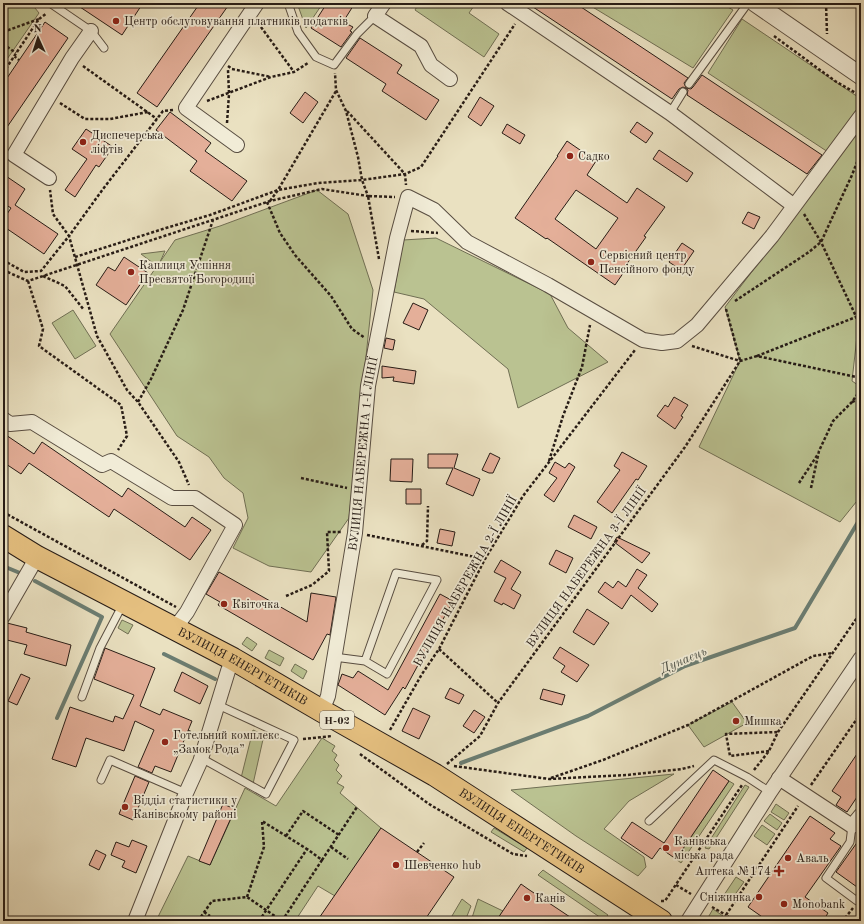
<svg xmlns="http://www.w3.org/2000/svg" width="864" height="924" font-family="'Old Standard TT',serif">
<style>
.green{fill:#bac291;stroke:#706f54}
.lines{fill:none;stroke-linecap:round;stroke-linejoin:round}
.stream{stroke:#6b7d72;stroke-width:4}
.building{fill:#e4af99;stroke:#271c16;fill-rule:evenodd}
.service-casing{stroke:#584d41;stroke-width:9}
.minor-casing{stroke:#584d41;stroke-width:16}
.tertiary-casing{stroke:#584d41;stroke-width:19}
.primary-casing{stroke:#271c16;stroke-width:24}
.path{stroke:#271c16;stroke-width:2.5;stroke-dasharray:3 2;stroke-linecap:butt}
.service{stroke:#f1ecd7;stroke-width:7}
.minor{stroke:#f1ecd7;stroke-width:14}
.tertiary{stroke:#f1ecd7;stroke-width:17}
.primary{stroke:#e5c080;stroke-width:22}
.poi-dot{fill:#8f2418;stroke:#f1ecd7;stroke-width:1.5}
.labels{text-anchor:middle;stroke-width:3.5;stroke-linejoin:round;paint-order:stroke}
.shield{fill:#f1ecd7;stroke:#645a50;stroke-width:1}
.shield-label{font-size:11px;font-weight:bold;fill:#271c16}
.poi-label{font-size:12px;fill:#271c16;stroke:#f1ecd7;text-anchor:start}
.street-label{font-size:12px;fill:#271c16;stroke:#f1ecd7}
.water-label{font-size:13px;font-style:italic;fill:#494d44;stroke:#f1ecd7}
</style>
<rect width="100%" height="100%" fill="#eae1c1"/>
<filter id="stains"><feTurbulence type="fractalNoise" baseFrequency=".005" numOctaves="4"/><feColorMatrix values="0 0 0 0 .2 0 0 0 0 .09 0 0 0 0 .02 0 0 0 .5 -.17"/></filter>
<radialGradient id="worn" r=".72"><stop offset=".6" stop-color="#630" stop-opacity="0"/><stop offset="1" stop-color="#630" stop-opacity=".3"/></radialGradient>
<path class="green" d="M3 3H31L39 13 3 65Z
M297 3H323L306 28Z
M419 3H476L469 13 499 34 484 57 415 10Z
M586 3H721L733 10 693 68Z
M742 19 861 99V106L828 152 708 73Z
M861 128V195L858 202 861 218V309H860L852 381 861 387V496L840 522 699 447 740 361 725 307Z
M317 190 348 214 373 290 349 518 311 572 269 566 233 548 248 518 243 493 224 478 209 457 177 436 110 334 157 266 141 254 165 251 160 262 175 240 220 226Z
M436 238 550 294 568 328 608 362 518 408 508 369 424 299 394 292 403 240Z
M73 310 96 346 75 359 52 323Z
M122 620 133 625 128 634 118 628Z
M247 637 257 644 252 651 242 644Z
M269 650 284 658 280 666 265 658Z
M295 664 307 671 303 679 291 671Z
M732 702 747 723 704 747 688 725Z
M253 730 264 735 253 784 241 778Z
M322 738 335 746 332 751 337 755 334 760 339 765 336 770 342 776 337 783 344 787 340 793 381 828 335 896 318 886 295 921H156L188 856 210 865 245 788 276 806Z
M674 774 629 801 604 829 644 857 646 867 638 876 576 836 511 790Z
M729 781 734 784 681 863 676 859Z
M745 785 749 787 709 849 705 848Z
M776 804 789 813 784 820 771 812Z
M770 814 782 823 777 830 764 821Z
M762 825 775 834 767 845 754 836Z
M494 828 527 848 524 852 491 832Z
M543 870 608 915 604 920 538 875Z
M736 877 744 882 731 900 724 895Z
M462 899 471 906 465 921H449Z
M478 899 503 911 496 921H471Z
M713 909 723 916 724 921H706Z"/>
<g class="lines">
<path class="stream" d="M3 566 20 573
M35 581 102 617 57 718
M164 654 215 679
M461 763 588 716 685 666 795 628 861 517"/>
</g>
<path class="building" d="M74 3H143L122 35Z
M200 3H230L157 107 137 93Z
M327 3H355L343 22 353 27 350 31 352 32 341 47 311 28Z
M527 3H575L688 78 684 83 686 88 691 89 693 87 702 75 822 155 807 174 687 95 688 90 685 88 683 87 679 89 672 99Z
M45 22 68 38 3 133V84Z
M360 38 402 65 397 73 439 100 426 120 382 91 386 84 346 58Z
M305 92 318 102 303 123 290 113Z
M480 97 494 106 481 126 468 117Z
M170 112 211 143 205 151 247 181 232 201 190 171 197 161 156 130Z
M637 122 653 133 646 143 630 132Z
M507 124 525 135 520 144 502 133Z
M86 129 113 147 99 167 96 165 75 197 65 190 87 159 72 149Z
M567 141 596 161 587 175 627 203 637 188 665 207 644 236 646 237 624 268 626 269 615 285 547 238 546 239 515 218 558 156H557ZM576 190 618 218 596 249 555 219Z
M659 150 693 173 687 182 653 159Z
M3 174 25 189 15 205 58 234 44 254 3 226V220L11 208 3 203Z
M748 212 760 217 754 229 742 223Z
M682 243 694 251 681 270 669 262Z
M124 257 148 273 126 305 96 285 108 267 115 271Z
M413 303 428 310 419 330 403 323Z
M386 338 395 340 393 350 384 348Z
M382 366 416 371 414 384 393 381 394 377 382 378Z
M674 397 688 405 681 416 683 417 675 429 657 416 665 405 668 407Z
M3 433 34 454 42 442 122 497 128 488 185 527 192 517 211 530 190 560 114 509 109 517 29 463 21 474 3 462Z
M622 452 647 466 638 480 636 479 612 513 597 502 620 470 614 466Z
M490 453 500 458 493 473H489L482 470Z
M428 454H458L454 468 480 479 473 496 446 484 453 468H428Z
M391 459H413L412 482 390 481Z
M555 462 565 468 569 463 575 467 554 502 544 495 557 478 549 473Z
M406 489H421V504H406Z
M574 515 597 527 591 539 568 527Z
M440 529 455 532 452 546 437 543Z
M617 537 650 553 642 563 614 542Z
M556 550 573 558 566 573 549 564Z
M501 560 521 572 511 589 521 595 514 609 503 603 502 605 494 601 506 578 494 572Z
M637 569 647 575 638 588 658 604 652 612 631 595 622 609 598 592 605 582 613 588 618 581 626 587Z
M219 572 307 622 311 593 336 597 330 635 327 634 313 660 218 605 220 602 206 594Z
M440 594 453 601 405 689 403 687 385 715 338 685 342 674 353 678 358 671 388 690Z
M587 609 609 623 594 645 573 632Z
M7 623 27 628 26 632 71 645 66 666 24 654 27 645 3 639V624Z
M560 647 589 665 577 682 561 672 565 666 553 658Z
M105 648 155 668 140 706 160 715 163 709 192 721 171 772 155 766 152 773 138 767 154 730 135 721 124 751 86 738 76 767 52 759 70 707 113 722 115 716 123 719 134 695 94 679Z
M182 672 208 686 200 704 174 691Z
M21 674 30 678 17 705 8 701Z
M450 688 464 695 459 704 445 698Z
M543 689 565 695 562 705 540 699Z
M413 708 430 716 419 739 402 731Z
M474 710 485 717 474 733 463 726Z
M861 748V791L847 812 836 805 841 797 832 791Z
M713 770 729 781 676 859 660 848 652 859 621 838 632 822 664 843Z
M135 776 149 782 133 820 119 814Z
M223 804 235 809 210 865 199 861Z
M810 816 835 833 830 839 841 846 805 897 828 913 823 921H768L748 907Z
M381 828 454 877 424 921H317Z
M861 837V881L857 887 836 872Z
M132 840 147 846 136 873 122 867 125 861 111 855 116 842 129 847Z
M96 850 106 855 99 870 89 865Z
M521 884 528 889 576 921H496Z"/>
<g class="lines">
<defs>
<path id="service" d="M50 3 91 31 104 48
M288 3 298 32 316 57 334 65 357 34 375 16
M689 84 748 3
M670 113 683 92
M334 657 365 661 396 573 437 580 387 674 365 661
M82 697 100 648 123 604
M201 758 266 794 294 740 218 705
M101 780 110 760 186 793
M649 821 714 760 747 777 770 792
M852 826 850 842 826 878 857 901 861 895"/>
<g id="minor">
<path d="M384 3 375 16 421 46 431 65 450 79"/>
<path d="M507 3 670 113 793 205"/>
<path d="M237 145 186 108 257 3"/>
<path d="M49 178 14 155 72 58 91 31"/>
<path d="M3 419 10 424 32 422 102 465 111 461 172 498H195L235 525 187 612 175 628"/>
<path d="M3 616 37 557"/>
<path id="s1" d="M322 711 328 696 355 533 368 386 397 238 408 197 434 210 467 242 548 285 643 340 662 343 677 341 697 325 772 236 861 116"/>
<path d="M779 778 852 826 861 815"/>
<path d="M135 921 186 793 200 762 228 671 233 659"/>
<path d="M688 921 770 792 861 658"/>
</g>
<path id="tertiary" d="M755 3 861 76"/>
<g id="primary">
<path id="s2" d="M3 536 37 557 233 659 322 711 435 775 661 921"/>
</g>
</defs>
<use href="#service" class="service-casing"/>
<use href="#minor" class="minor-casing"/>
<use href="#tertiary" class="tertiary-casing"/>
<use href="#primary" class="primary-casing"/>
<path class="path" d="M729 3 735 7
M826 3 827 34
M39 19 47 13
M258 23 294 72
M3 32 39 19 3 73
M774 36 835 81 861 96
M3 44 16 53
M14 56 19 60
M83 66 157 119
M228 66 232 69 271 77
M207 101 271 77 294 72 308 63
M60 103 85 119H110L148 112
M173 110 163 111 103 189 69 236 97 336 127 390 138 402 179 462 189 485
M347 111 405 174 406 185
M227 123 229 94 228 70
M270 201 278 190 336 91
M267 202 280 233 295 255 331 296 352 329 365 338
M804 214 821 242 861 327
M411 231 438 233
M75 257 166 228 210 215 278 190 318 183 362 180 405 174 421 167 515 24
M379 259 368 196 395 197
M3 260 24 272 41 271 69 236 53 214 50 190
M3 270 28 281 270 201 322 189 368 196 362 180 358 157 346 111 336 90 335 73
M43 276 65 286 84 310
M28 281 43 329 39 346 121 405 127 436 118 450
M735 301 809 252 821 242 852 175 861 152
M726 309 740 360
M692 346 740 361 757 356 861 378
M757 356 861 315
M138 402 151 379 183 310 213 220
M852 402 861 398
M549 461 563 416 582 367 590 325
M301 478 347 488
M799 483 818 454
M811 488 819 451 833 421 852 402 861 389
M3 512 176 607
M367 535 485 559
M422 545 427 541 428 506
M286 596 312 585 329 571 327 532H342
M439 649 498 703
M390 730 422 674 439 649 485 559 523 496 635 350
M188 731 193 733
M303 739 332 736
M769 751 730 756 726 734 778 732
M360 754 429 804 513 854 527 856
M447 764 480 736 498 703 685 447 740 361
M454 766 549 779 627 775 682 769 694 766
M754 770 769 751 778 732 861 612
M551 778 603 760 688 725 813 656 832 653
M811 785 861 713
M286 836 303 811 339 835
M331 847 348 859
M417 852 424 843
M676 885 691 894
M247 897 264 847 262 821 307 849
M661 901H665L742 785
M712 907 726 915
M204 912 210 916
M198 921 212 901 247 897 282 921
M259 921 307 849 322 860 357 807
M282 921 322 860
M734 921 726 915 798 806
M849 921 845 918 853 908"/>
<use href="#service" class="service"/>
<use href="#minor" class="minor"/>
<use href="#tertiary" class="tertiary"/>
<use href="#primary" class="primary"/>
</g>
<g class="poi-dot">
<circle cx="116" cy="21" r="4"/>
<circle cx="83" cy="142" r="4"/>
<circle cx="570" cy="156" r="4"/>
<circle cx="591" cy="262" r="4"/>
<circle cx="131" cy="272" r="4"/>
<circle cx="224" cy="604" r="4"/>
<circle cx="736" cy="721" r="4"/>
<circle cx="165" cy="742" r="4"/>
<circle cx="125" cy="807" r="4"/>
<circle cx="666" cy="848" r="4"/>
<circle cx="788" cy="858" r="4"/>
<circle cx="396" cy="865" r="4"/>
<path d="M777 865h4v4h4v4h-4v4h-4v-4h-4v-4h4z"/>
<circle cx="759" cy="897" r="4"/>
<circle cx="527" cy="898" r="4"/>
<circle cx="784" cy="904" r="4"/>
</g>
<g class="labels">
<rect class="shield" x="320" y="711" width="34" height="18" rx="3"/>
<g class="shield-label">
<text x="337" y="724">Н-02</text>
</g>
<g class="poi-label">
<text x="124" y="25">Центр обслуговування платників податків</text>
<text x="91" y="139">Диспечерська<tspan x="91" dy="14">ліфтів</tspan></text>
<text x="578" y="160">Садко</text>
<text x="599" y="259">Сервісний центр<tspan x="599" dy="14">Пенсійного фонду</tspan></text>
<text x="139" y="269">Каплиця Успіння<tspan x="139" dy="14">Пресвятої Богородиці</tspan></text>
<text x="232" y="608">Квіточка</text>
<text x="744" y="725">Мишка</text>
<text x="173" y="739">Готельний комплекс<tspan x="173" dy="14">„Замок Рода”</tspan></text>
<text x="133" y="804">Відділ статистики у<tspan x="133" dy="14">Канівському районі</tspan></text>
<text x="674" y="845">Канівська<tspan x="674" dy="14">міська рада</tspan></text>
<text x="796" y="862">Аваль</text>
<text x="404" y="869">Шевченко hub</text>
<text x="771" y="875" text-anchor="end">Аптека №174</text>
<text x="751" y="901" text-anchor="end">Сніжинка</text>
<text x="535" y="902">Канів</text>
<text x="792" y="908">Monobank</text>
</g>
<g class="street-label">
<text dy="4" stroke="none"><textPath href="#s1" startOffset="261">ВУЛИЦЯ НАБЕРЕЖНА 1-Ї ЛІНІЇ</textPath></text>
<text transform="translate(586 567) rotate(-54)" y="4">ВУЛИЦЯ НАБЕРЕЖНА 3-Ї ЛІНІЇ</text>
<text transform="translate(465 581) rotate(-60)" y="4">ВУЛИЦЯ НАБЕРЕЖНА 2-Ї ЛІНІЇ</text>
<text dy="4" stroke="none"><textPath href="#s2" startOffset="273">ВУЛИЦЯ ЕНЕРГЕТИКІВ</textPath></text>
<text dy="4" stroke="none"><textPath href="#s2" startOffset="597">ВУЛИЦЯ ЕНЕРГЕТИКІВ</textPath></text>
</g>
<g class="water-label">
<text transform="translate(683 659) rotate(-23)" y="5">Дунаець</text>
</g>
</g>
<rect width="864" height="924" fill="none" stroke="#eae1c1" stroke-width="16"/>
<rect x="4" y="4" width="856" height="916" fill="none" stroke="#271c16" stroke-width="2"/>
<rect x="8" y="8" width="848" height="908" fill="none" stroke="#271c16"/>
<g transform="translate(38 38) rotate(357)" stroke="#f1ecd7" stroke-width="3" paint-order="stroke">
<path d="M0-3L7 15L0 10L-7 15Z" fill="#271c16"/>
<text y="-6" font-size="11" font-weight="bold" text-anchor="middle" fill="#271c16">N</text>
</g>
<rect width="100%" height="100%" filter="url(#stains)"/>
<rect width="100%" height="100%" fill="url(#worn)"/>
</svg>
